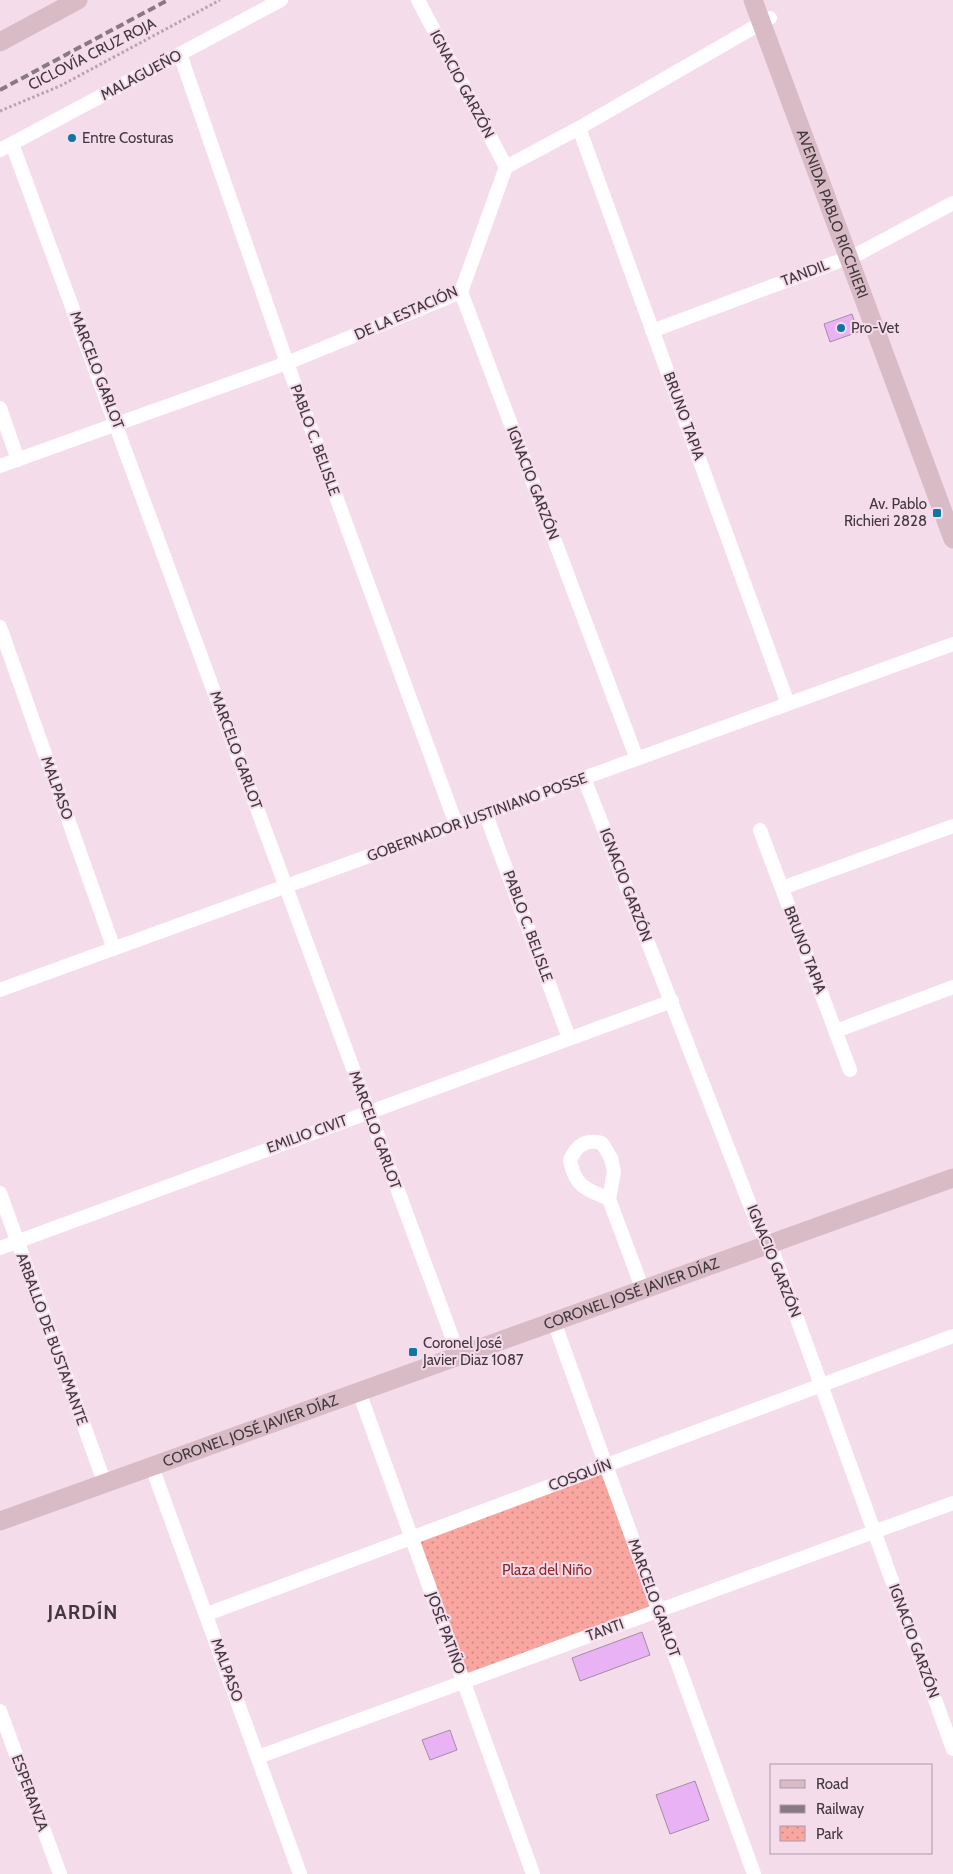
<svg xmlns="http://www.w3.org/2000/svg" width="953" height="1874" font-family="Cabin,sans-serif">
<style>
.park{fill:url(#park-dots)}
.building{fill:#e8b2f5;stroke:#9f8fa3}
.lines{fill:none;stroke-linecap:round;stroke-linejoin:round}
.path{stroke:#b8a4b0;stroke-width:3;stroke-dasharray:2.5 2.5;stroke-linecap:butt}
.street{stroke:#fff;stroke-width:14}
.secondary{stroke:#d9bbc5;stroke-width:19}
.rail{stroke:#897983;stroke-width:4;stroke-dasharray:8 4;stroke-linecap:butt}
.poi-dot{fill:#0e76a1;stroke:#f5dceb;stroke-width:2}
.labels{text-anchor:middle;stroke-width:4;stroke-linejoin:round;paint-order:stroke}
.street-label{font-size:15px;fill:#42383e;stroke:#f5dceb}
.poi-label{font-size:15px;fill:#42383e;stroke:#f5dceb;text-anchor:start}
.park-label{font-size:15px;fill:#8e282b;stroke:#f5dceb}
.district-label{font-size:20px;font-weight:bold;letter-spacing:1px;fill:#42383e;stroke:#f5dceb}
</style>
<defs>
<pattern id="park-dots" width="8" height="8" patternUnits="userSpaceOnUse" patternTransform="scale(1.25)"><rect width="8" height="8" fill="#f9a6a1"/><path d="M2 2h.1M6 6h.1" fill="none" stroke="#cb8885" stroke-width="1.8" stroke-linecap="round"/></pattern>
</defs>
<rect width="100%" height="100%" fill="#f5dceb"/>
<path class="park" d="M606 1466 658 1611 463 1681 412 1538Z"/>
<path class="building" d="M852 314 858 332 830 342 824 324Z
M642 1632 650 1655 580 1681 572 1658Z
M450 1730 457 1750 430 1760 422 1740Z
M695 1781 709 1820 670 1834 656 1795Z"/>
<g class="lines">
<path class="path" d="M0 111 60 86 220 0"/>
<path class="street" d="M418 0 506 167
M180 54 287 363 456 824
M579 128 788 704
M12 144C164 547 308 953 459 1356
M0 150 281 0
M461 292 637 759
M652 331 858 254 953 203
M0 408 18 460
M0 466 287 363 461 292 506 167 579 128 770 18
M0 627 114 949
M584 778 759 1228 770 1244 953 1749
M486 815 569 1038
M760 830 850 1070
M782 888 953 826
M0 990 953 644
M836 1031 953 987
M0 1193 105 1484
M609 1199C586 1189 575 1187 570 1160 577 1145 585 1139 602 1143L611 1158 614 1172 609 1199 643 1290
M0 1248 672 1001
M554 1322 754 1874
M359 1392 533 1874
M152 1467 300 1874
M207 1614 953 1336
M0 1711 60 1874
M258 1757 953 1503"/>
<g class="secondary">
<path id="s1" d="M753 0 953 539"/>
<path d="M0 42 78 0"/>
<path id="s2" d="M0 1521 953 1178"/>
</g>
<path class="rail" d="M0 90 168 0"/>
</g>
<g class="poi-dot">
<circle cx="72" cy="138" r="5"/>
<circle cx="841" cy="328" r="5"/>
<rect x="932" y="508" width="10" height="10" rx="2.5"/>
<rect x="408" y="1347" width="10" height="10" rx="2.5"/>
</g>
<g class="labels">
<g class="street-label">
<text transform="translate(92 54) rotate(-27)" y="5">CICLOVÍA CRUZ ROJA</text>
<text transform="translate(141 75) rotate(-28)" y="5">MALAGUEÑO</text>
<text transform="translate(462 84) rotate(62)" y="5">IGNACIO GARZÓN</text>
<text dy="5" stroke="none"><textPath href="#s1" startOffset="228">AVENIDA PABLO RICCHIERI</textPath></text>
<text transform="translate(805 273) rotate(-21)" y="5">TANDIL</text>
<text transform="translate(406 313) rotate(-24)" y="5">DE LA ESTACIÓN</text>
<text transform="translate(97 370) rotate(69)" y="5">MARCELO GARLOT</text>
<text transform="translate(684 416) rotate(70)" y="5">BRUNO TAPIA</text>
<text transform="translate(315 440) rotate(70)" y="5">PABLO C. BELISLE</text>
<text transform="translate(533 483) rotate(69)" y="5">IGNACIO GARZÓN</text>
<text transform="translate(236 750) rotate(70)" y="5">MARCELO GARLOT</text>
<text transform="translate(57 788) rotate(70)" y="5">MALPASO</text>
<text transform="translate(477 817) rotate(-20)" y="5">GOBERNADOR JUSTINIANO POSSE</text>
<text transform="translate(626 885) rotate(69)" y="5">IGNACIO GARZÓN</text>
<text transform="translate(528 926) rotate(70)" y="5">PABLO C. BELISLE</text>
<text transform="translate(805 950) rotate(69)" y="5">BRUNO TAPIA</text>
<text transform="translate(375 1130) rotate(70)" y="5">MARCELO GARLOT</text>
<text transform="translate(307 1134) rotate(-20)" y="5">EMILIO CIVIT</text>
<text transform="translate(774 1261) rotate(68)" y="5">IGNACIO GARZÓN</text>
<text dy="5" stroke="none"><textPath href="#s2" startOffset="671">CORONEL JOSÉ JAVIER DÍAZ</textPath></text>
<text transform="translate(52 1339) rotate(70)" y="5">ARBALLO DE BUSTAMANTE</text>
<text dy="5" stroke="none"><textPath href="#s2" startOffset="266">CORONEL JOSÉ JAVIER DÍAZ</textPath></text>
<text transform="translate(580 1475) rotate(-20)" y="5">COSQUÍN</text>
<text transform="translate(654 1598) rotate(70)" y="5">MARCELO GARLOT</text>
<text transform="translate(605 1630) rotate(-20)" y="5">TANTI</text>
<text transform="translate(446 1633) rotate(70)" y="5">JOSÉ PATIÑO</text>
<text transform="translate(914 1641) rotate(70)" y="5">IGNACIO GARZÓN</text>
<text transform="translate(227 1670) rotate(70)" y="5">MALPASO</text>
<text transform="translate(30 1793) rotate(70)" y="5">ESPERANZA</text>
</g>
<g class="poi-label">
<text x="82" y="143">Entre Costuras</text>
<text x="851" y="333">Pro-Vet</text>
<text x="927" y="509" text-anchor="end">Av. Pablo<tspan x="927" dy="17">Richieri 2828</tspan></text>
<text x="423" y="1348">Coronel José<tspan x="423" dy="17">Javier Diaz 1087</tspan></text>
</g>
<g class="park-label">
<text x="547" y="1575">Plaza del Niño</text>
</g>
<g class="district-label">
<text x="83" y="1619">JARDÍN</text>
</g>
</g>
<rect x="770" y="1764" width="162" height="90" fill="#f5dceb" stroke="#ad9aa6"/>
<rect x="780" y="1780" width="25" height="8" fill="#d9bbc5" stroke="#ad9aa6"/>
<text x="816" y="1789" font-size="15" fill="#42383e">Road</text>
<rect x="780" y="1805" width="25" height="8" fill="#897983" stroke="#ad9aa6"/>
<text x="816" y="1814" font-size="15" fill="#42383e">Railway</text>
<rect x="780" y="1826" width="25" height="15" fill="url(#park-dots)" stroke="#ad9aa6"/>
<text x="816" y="1839" font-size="15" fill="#42383e">Park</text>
</svg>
